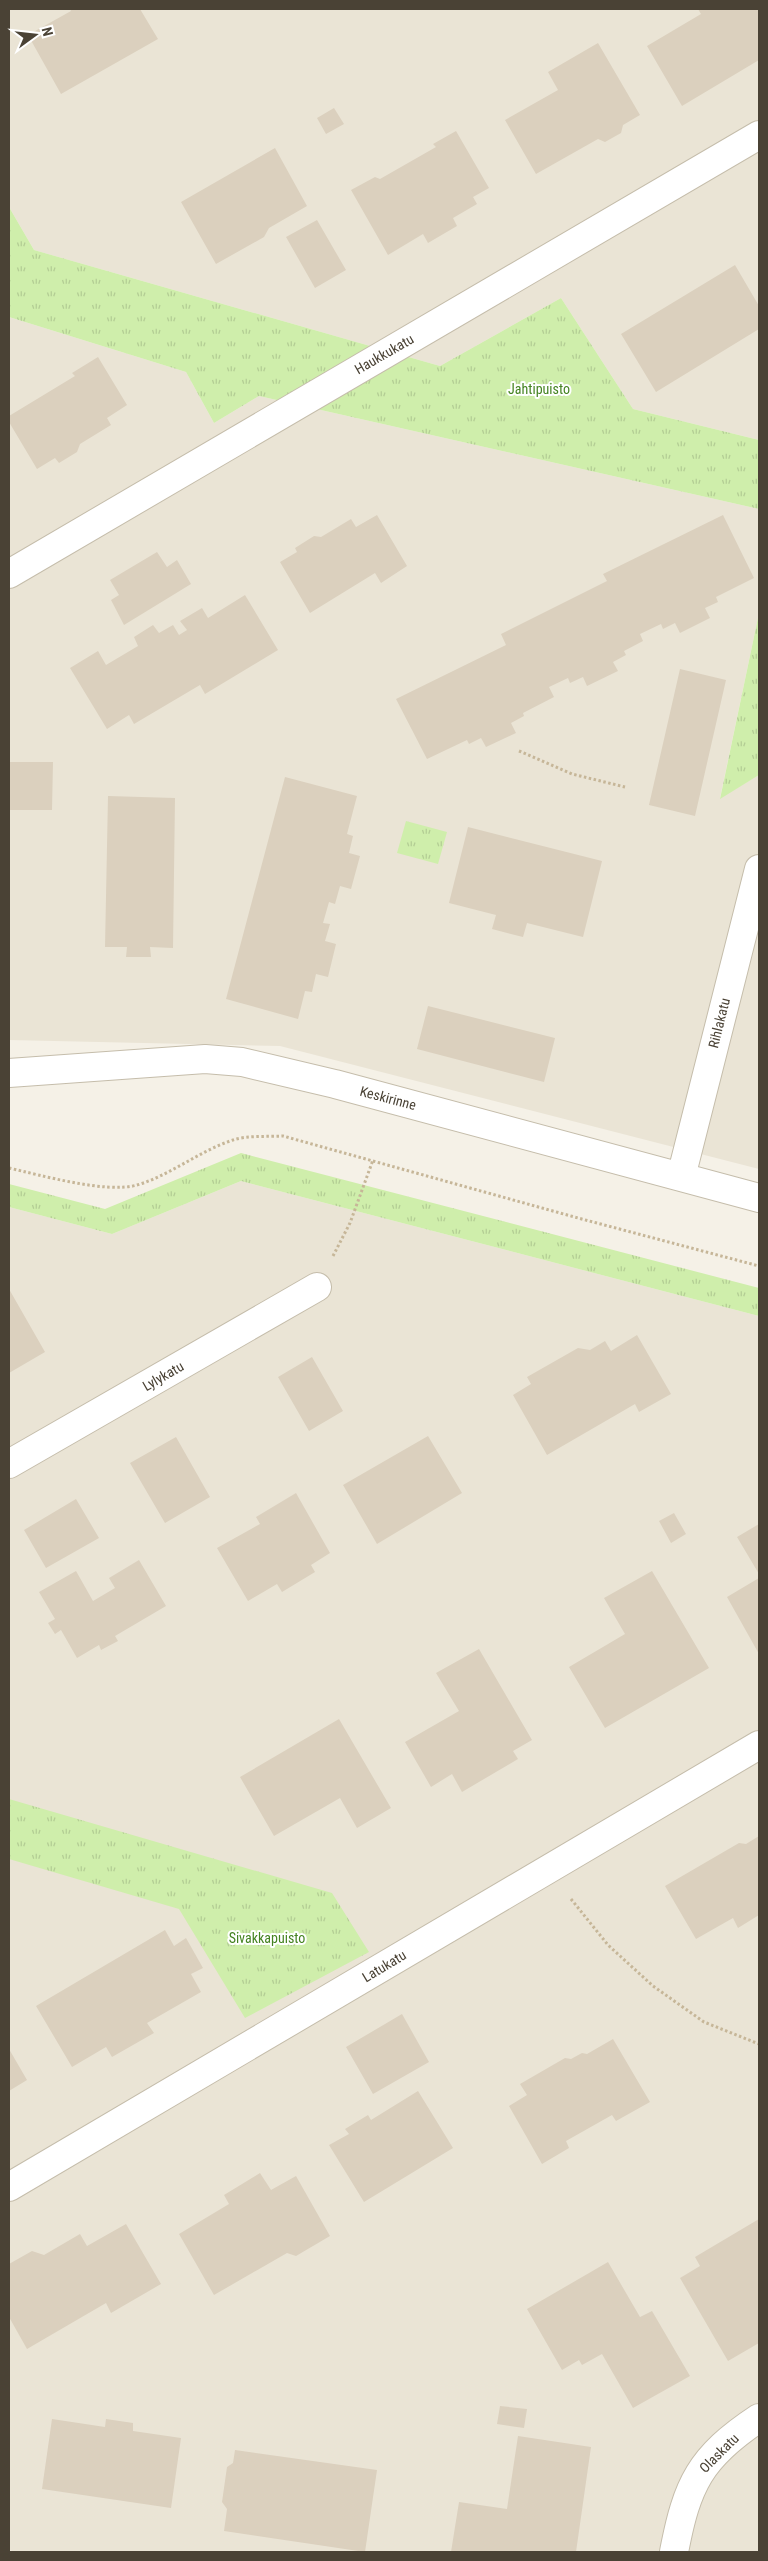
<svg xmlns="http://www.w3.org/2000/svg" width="768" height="2561" font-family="'Roboto Condensed',sans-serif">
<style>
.residential{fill:#eae4d5}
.grass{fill:url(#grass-tufts)}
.building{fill:#dbd0be}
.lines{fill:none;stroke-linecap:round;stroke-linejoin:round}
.street-casing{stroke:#c5bdab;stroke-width:30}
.path{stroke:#c6b698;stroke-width:3;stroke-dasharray:2.5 2.5;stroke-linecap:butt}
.street{stroke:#fff;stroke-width:28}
.labels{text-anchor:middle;stroke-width:4;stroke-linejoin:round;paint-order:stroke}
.street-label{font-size:14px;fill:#4a4235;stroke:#fff}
.park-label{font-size:14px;fill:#448321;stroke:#fff}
</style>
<defs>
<pattern id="grass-tufts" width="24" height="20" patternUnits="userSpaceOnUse" patternTransform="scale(1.25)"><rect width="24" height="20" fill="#cfeeab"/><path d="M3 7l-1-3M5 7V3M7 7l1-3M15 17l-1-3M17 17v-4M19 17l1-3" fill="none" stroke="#b3cd94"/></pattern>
</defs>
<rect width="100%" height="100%" fill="#f5f1e7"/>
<path class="residential" d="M9 9H759V440L633 409 561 298 440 366 34 250 9 207Z
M9 317 186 372 214 423 259 396 759 509V613L720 798 759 775V1169L280 1046 9 1040Z
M241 1181 759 1316V2552H15L9 2550V1207L112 1234Z"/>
<path class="grass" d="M9 207 34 250 440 366 561 298 633 409 759 440V509L259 396 214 423 186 372 9 317Z
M759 613V775L720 799Z
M406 821 447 832 438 864 397 853Z
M241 1153 759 1288V1316L241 1181 112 1234 9 1207V1184L105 1209Z
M9 1799 332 1893 369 1952 245 2018 179 1909 9 1859Z"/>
<path class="building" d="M70 9H140L158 39 61 94 28 35 71 11Z
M698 9H759V60L682 106 647 46 701 14Z
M598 43 640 115 623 125 621 133 605 142 598 139 536 174 505 120 558 90 548 72Z
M334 108 344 124 326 134 317 118Z
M456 131 489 188 473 197 477 204 453 218 457 226 428 243 423 234 388 255 351 190 375 177 380 179 436 147 433 144Z
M275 148 307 206 269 228 264 237 216 264 181 202Z
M317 220 346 270 315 288 286 237Z
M735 265 759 306V329L656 392 621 334Z
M98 357 127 405 107 418 111 425 80 444 77 452 59 463 55 458 37 469 9 422V416L75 376 72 373Z
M377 515 407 566 381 583 375 573 310 613 280 562 297 552 295 548 314 536 321 537 351 519 356 527Z
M723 515 754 578 716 597 718 602 705 608 710 618 680 633 675 623 663 629 661 624 640 634 643 641 624 651 626 655 613 662 618 671 587 686 583 677 570 683 568 678 549 687 554 697 523 713 524 716 511 723 516 733 486 747 481 738 469 744 467 740 427 759 396 699 506 645 501 634 607 581 603 574Z
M157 552 167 567 177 560 191 584 124 625 111 600 119 595 110 580Z
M245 595 278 650 205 694 200 685 134 724 129 715 107 729 70 668 98 651 106 665 138 646 134 637 153 625 159 633 173 625 179 635 187 630 180 621 202 608 208 618Z
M680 669 726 680 695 816 649 805Z
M9 762H53L52 810H9Z
M285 777 357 796 347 834 353 836 349 853 360 856 351 889 340 886 335 904 329 902 323 923 330 924 325 941 336 944 328 977 316 974 312 992 305 991 298 1019 226 999Z
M108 796 175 798 173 948 150 947 151 957H126L127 947H105Z
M468 827 602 861 583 937 527 923 523 937 492 929 496 915 449 903Z
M428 1006 555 1038 544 1082 417 1049Z
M9 1289 45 1352 9 1373Z
M637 1335 671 1394 639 1412 635 1404 547 1455 513 1395 531 1384 527 1377 578 1348 590 1350 605 1341 611 1351Z
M312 1357 343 1411 309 1431 278 1377Z
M428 1436 462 1493 377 1544 343 1485Z
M176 1437 210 1497 165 1523 130 1463Z
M296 1493 330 1553 311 1565 315 1572 282 1592 277 1584 248 1601 217 1548 260 1524 256 1517Z
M76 1499 99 1538 46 1568 24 1530Z
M674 1513 686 1534 671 1543 659 1521Z
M759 1524V1574L737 1537Z
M139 1560 166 1606 115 1636 118 1641 101 1650 99 1645 77 1658 61 1630 55 1634 48 1623 55 1619 39 1592 76 1571 93 1601 115 1588 109 1578Z
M652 1571 709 1668 605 1728 569 1667 625 1634 604 1598Z
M759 1578V1654L727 1597Z
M479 1649 532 1740 513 1751 518 1759 462 1792 452 1774 431 1787 405 1742 459 1711 436 1673Z
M339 1719 391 1808 357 1828 340 1798 274 1836 240 1777Z
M759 1836V1915L738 1928 733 1918 696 1939 665 1886 739 1843 746 1844Z
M165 1930 174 1946 186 1938 203 1968 191 1974 201 1992 147 2023 154 2033 112 2057 106 2047 72 2067 36 2006Z
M402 2014 429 2062 373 2094 346 2047Z
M613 2039 650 2102 616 2121 612 2115 566 2141 569 2148 542 2164 509 2106 527 2095 520 2084 565 2058 571 2059 582 2053 587 2054Z
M9 2049 27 2080 9 2091Z
M418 2091 453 2148 364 2202 329 2145 349 2134 345 2129 368 2115 371 2120Z
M260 2173 271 2190 296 2176 330 2236 296 2256 287 2253 214 2295 179 2234 229 2204 224 2195Z
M759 2219V2343L728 2361 680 2278 700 2266 695 2257Z
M126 2224 161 2284 111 2313 106 2303 27 2349 9 2317V2264L32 2251 44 2255 80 2234 87 2246Z
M608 2262 640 2317 652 2311 690 2376 633 2408 602 2354 582 2365 579 2360 562 2370 527 2309Z
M500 2406 527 2409 524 2428 497 2424Z
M52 2419 105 2427 106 2419 133 2423V2431L181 2438 171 2508 42 2489Z
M518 2436 591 2447 576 2552H451L459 2502 507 2509Z
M235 2450 377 2470 365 2552 224 2531 227 2509 222 2502 227 2467 233 2463Z"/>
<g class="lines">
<defs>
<path id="street" d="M9 574 759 135
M9 1073 205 1059 242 1062 335 1084 759 1198
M681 1177 759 869
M9 1464 317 1287
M9 2187 759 1745
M674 2552C687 2484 700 2457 759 2418"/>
</defs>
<use href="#street" class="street-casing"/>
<path class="path" d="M519 751 572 774 625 787
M9 1168C40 1175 107 1194 137 1185 171 1175 199 1151 233 1140 248 1135 268 1137 283 1136L578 1218 759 1266
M333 1256 350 1223 373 1160
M571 1899 608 1945 653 1986 704 2022 759 2044"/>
<use href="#street" class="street"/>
</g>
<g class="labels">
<g class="street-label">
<text transform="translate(384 354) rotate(-30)" y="5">Haukkukatu</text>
<text transform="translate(719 1023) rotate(-76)" y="5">Rihlakatu</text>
<text transform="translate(388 1098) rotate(15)" y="5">Keskirinne</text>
<text transform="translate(163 1376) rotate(-30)" y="5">Lylykatu</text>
<text transform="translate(384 1966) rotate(-31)" y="5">Latukatu</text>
<text transform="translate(719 2453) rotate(-45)" y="5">Olaskatu</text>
</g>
<g class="park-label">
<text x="539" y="394">Jahtipuisto</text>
<text x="267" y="1943">Sivakkapuisto</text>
</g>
</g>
<rect width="768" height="2561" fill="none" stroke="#4a4235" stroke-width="20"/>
<g transform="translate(35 35) rotate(75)" stroke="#ffffff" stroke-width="4" paint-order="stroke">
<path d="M0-4L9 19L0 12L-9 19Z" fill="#4a4235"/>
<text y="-8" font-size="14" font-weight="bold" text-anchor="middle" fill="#4a4235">N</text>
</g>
</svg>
